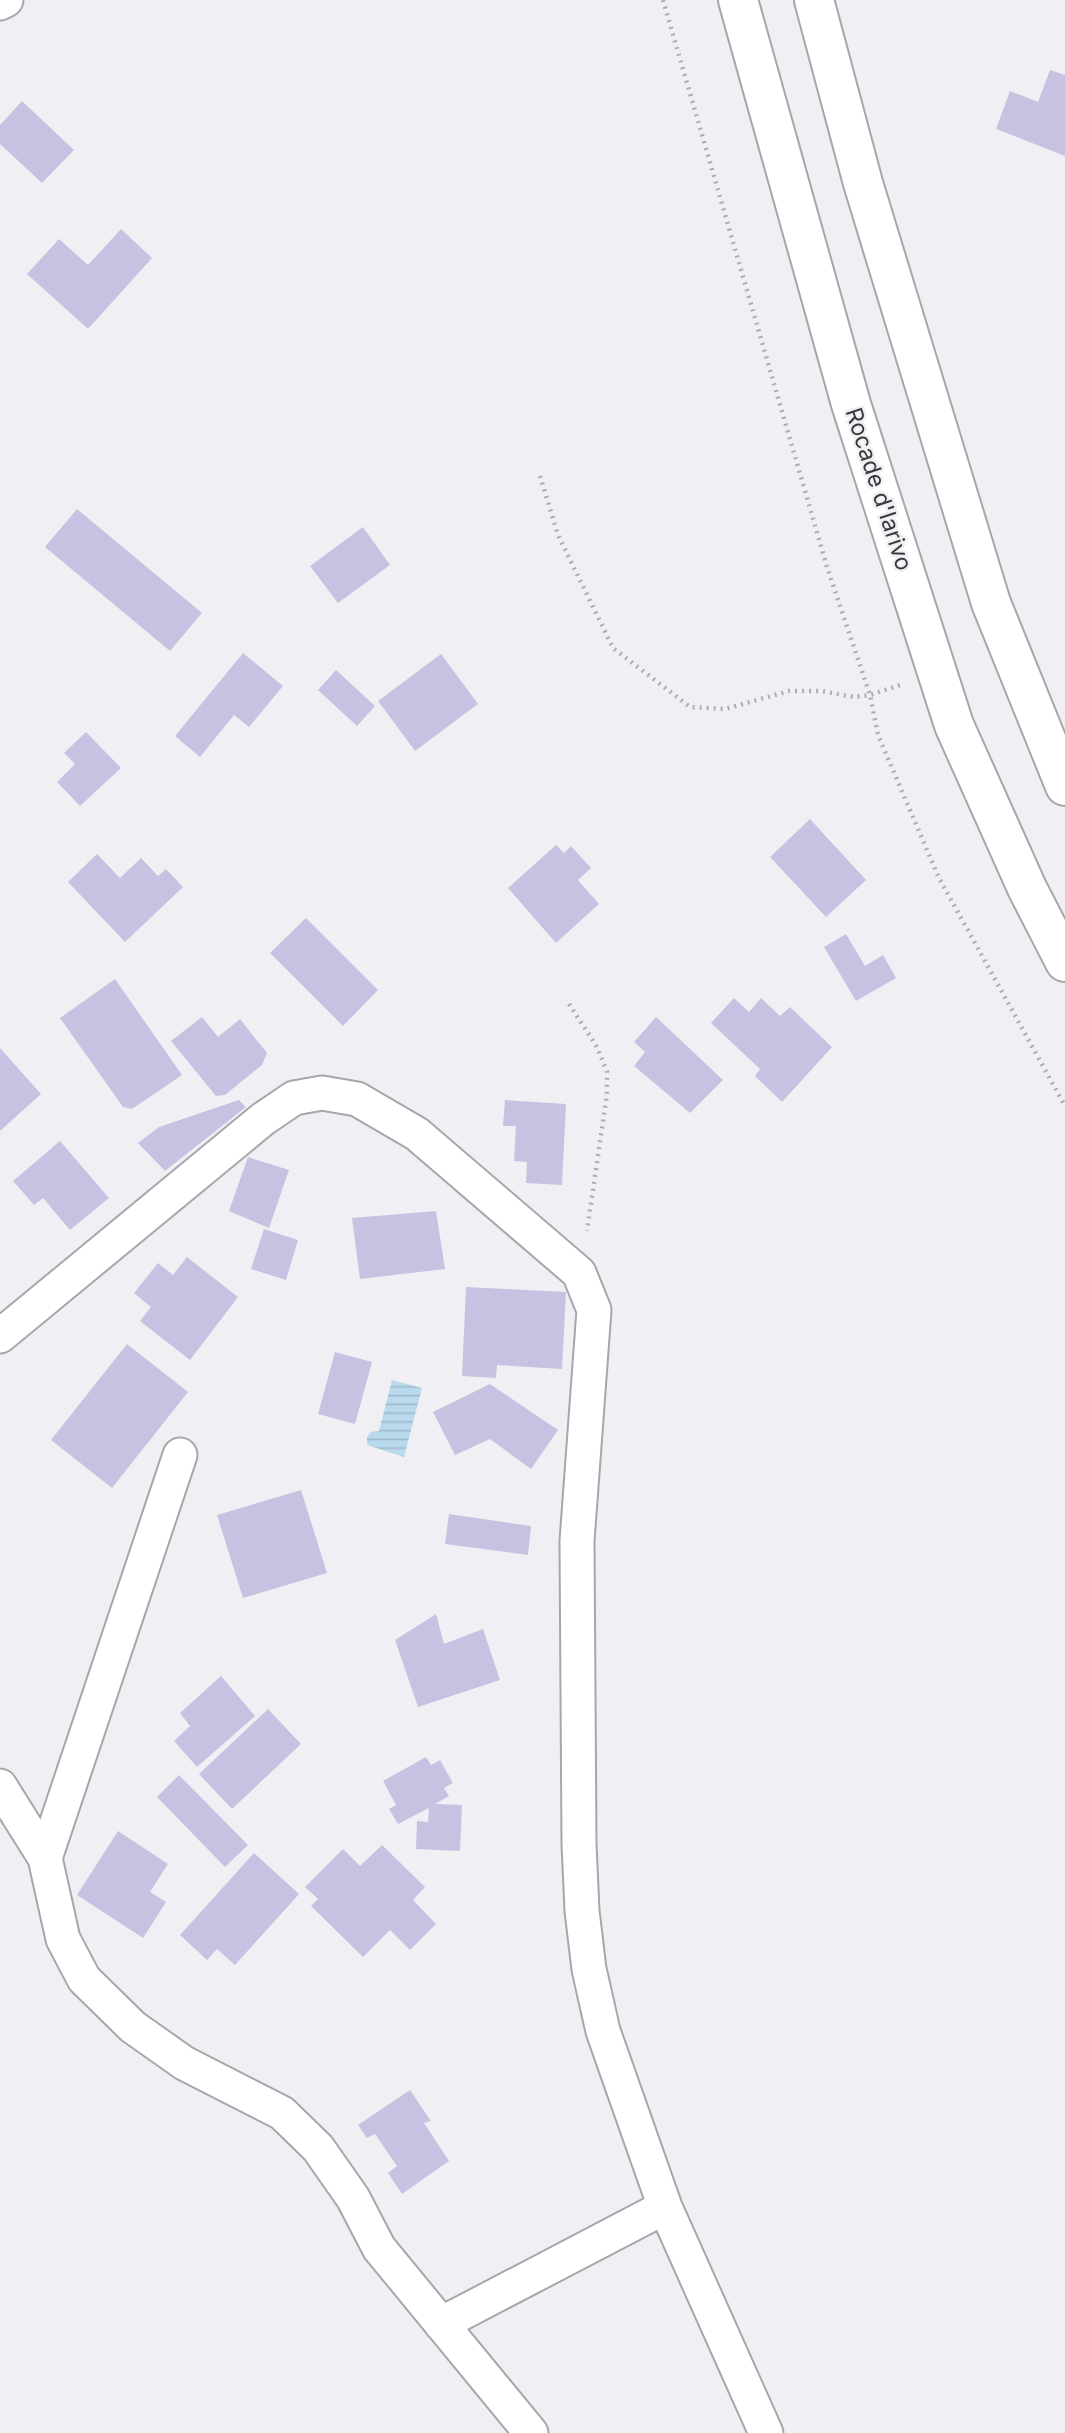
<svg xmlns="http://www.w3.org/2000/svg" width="1065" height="2433" font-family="Inter,sans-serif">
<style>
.water{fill:url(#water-rules)}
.building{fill:#c7c2e1}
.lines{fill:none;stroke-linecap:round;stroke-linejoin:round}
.street-casing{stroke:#a6a7ab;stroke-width:37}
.secondary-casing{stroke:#a6a7ab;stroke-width:42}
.path{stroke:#aeaeb1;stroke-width:4.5;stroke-dasharray:2 5;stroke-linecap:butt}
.street{stroke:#fff;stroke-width:33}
.secondary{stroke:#fff;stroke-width:38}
.labels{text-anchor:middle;stroke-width:5;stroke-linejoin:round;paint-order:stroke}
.street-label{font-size:23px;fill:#39393b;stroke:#f0f0f4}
</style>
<defs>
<pattern id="water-rules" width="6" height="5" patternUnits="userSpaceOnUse" patternTransform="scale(1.75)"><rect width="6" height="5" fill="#b9d9ed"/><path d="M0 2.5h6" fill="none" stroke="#a0bbcc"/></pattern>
</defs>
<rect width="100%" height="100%" fill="#f0f0f4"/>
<path class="water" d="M392 1380 422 1388 404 1457 367 1445V1437L371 1432 379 1431Z"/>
<path class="building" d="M1050 70 1065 75V156L996 129 1010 91 1038 102Z
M22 101 74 150 42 183 0 144V125Z
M121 229 152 258 88 329 27 274 59 239 88 265Z
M77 509 202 613 170 651 45 547Z
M363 527 390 565 338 603 310 566Z
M243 653 283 686 249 727 234 715 200 757 175 736Z
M441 654 478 704 415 751 378 701Z
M336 670 375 706 357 726 318 690Z
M86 732 121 768 80 806 57 782 75 764 64 753Z
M810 819 866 880 826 917 770 857Z
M556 845 564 853 571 846 591 868 578 880 599 904 556 943 508 888Z
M97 854 120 878 141 858 158 876 166 869 183 887 125 942 68 882Z
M306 918 378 990 343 1026 270 953Z
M846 934 865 966 883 955 896 978 856 1001 824 947Z
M115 979 182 1075 132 1109 123 1107 60 1018Z
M734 998 749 1012 761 998 780 1016 790 1007 832 1047 782 1102 755 1076 760 1069 711 1023Z
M202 1017 218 1037 240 1019 267 1053 262 1065 225 1095 216 1096 171 1041Z
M656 1017 723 1080 690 1113 634 1066 645 1052 634 1042Z
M0 1048 41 1094 0 1131Z
M239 1100 246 1107 165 1171 138 1143 159 1127Z
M505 1100 566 1104 562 1185 526 1183 527 1162 514 1161 516 1126H503Z
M60 1141 109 1198 70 1230 43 1198 34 1205 13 1181Z
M248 1157 289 1170 269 1228 229 1211Z
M436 1211 445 1269 360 1279 352 1218Z
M264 1229 298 1240 286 1280 251 1269Z
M187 1257 238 1297 190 1360 140 1321 151 1307 134 1293 158 1263 173 1275Z
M466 1287 566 1292 562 1369 497 1365 496 1378 462 1376Z
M127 1344 188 1392 112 1488 51 1440Z
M335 1352 372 1362 355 1424 318 1414Z
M490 1384 558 1430 531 1469 490 1439 455 1455 433 1412Z
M301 1490 327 1573 243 1598 217 1515Z
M449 1514 531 1526 528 1555 445 1544Z
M436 1614 444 1644 483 1629 500 1680 418 1707 395 1640Z
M221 1676 255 1716 197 1767 174 1741 190 1726 180 1713Z
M268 1709 301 1744 232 1809 199 1774Z
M426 1757 431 1765 440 1760 453 1783 444 1788 449 1796 435 1804 462 1805 460 1851 416 1849 417 1821 428 1822 429 1808 398 1824 389 1809 396 1805 383 1781Z
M179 1775 248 1845 225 1867 157 1797Z
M118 1831 168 1864 150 1892 166 1902 143 1938 77 1895Z
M382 1845 425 1887 413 1900 436 1924 410 1950 390 1930 363 1957 311 1906 318 1899 305 1887 343 1849 360 1866Z
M254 1853 299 1894 235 1965 217 1949 207 1960 180 1935Z
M410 2090 431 2121 424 2123 449 2161 402 2194 388 2173 397 2166 375 2134 367 2138 358 2125Z"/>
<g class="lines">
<defs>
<path id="street" d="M0 3 6 0
M0 1336 263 1119 294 1098 322 1093 357 1099 417 1134 579 1273 594 1310 577 1541 579 1844 582 1911 589 1969 603 2031 665 2207 766 2433
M0 1786 45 1858 63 1939 84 1979 133 2027 184 2063 282 2113 318 2148 353 2198 379 2248 531 2433
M45 1858 180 1455
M441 2324 665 2207"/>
<path id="secondary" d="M738 0 851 404 954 725 1027 888 1065 962
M814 0 863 183 991 603 1065 786"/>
</defs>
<use href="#street" class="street-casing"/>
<use href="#secondary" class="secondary-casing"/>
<path class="path" d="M663 0 827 567 870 695 878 735 939 878 1065 1106
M540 476 558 535 613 648 690 707 725 709 789 691H821L854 697 870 695 900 685
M569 1004 597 1047 607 1072V1094L587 1231"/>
<use href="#street" class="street"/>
<use href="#secondary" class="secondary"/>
</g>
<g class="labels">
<g class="street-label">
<text transform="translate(879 489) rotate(72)" y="8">Rocade d'Iarivo</text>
</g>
</g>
</svg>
